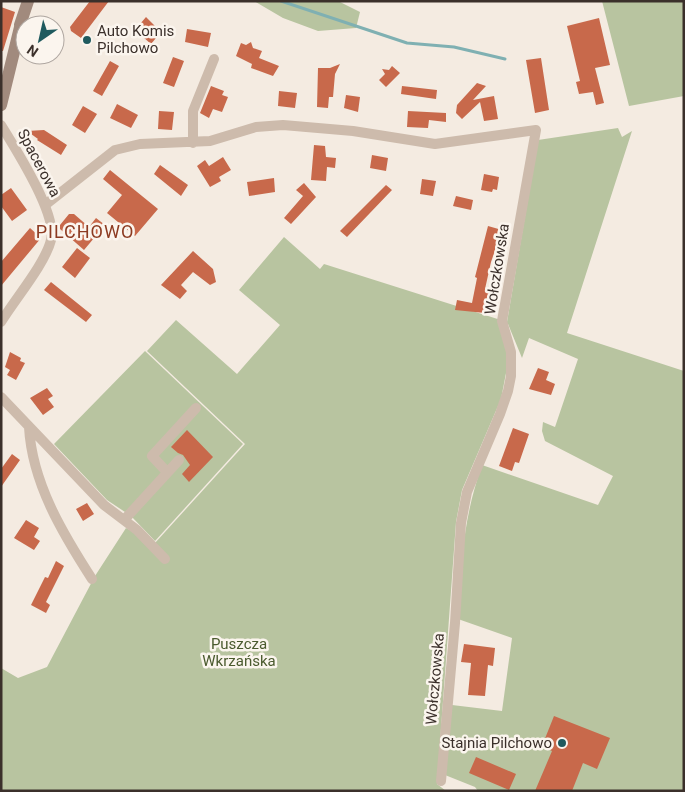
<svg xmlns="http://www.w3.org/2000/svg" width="685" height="792" font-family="Roboto,sans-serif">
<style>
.green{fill:#b8c4a0}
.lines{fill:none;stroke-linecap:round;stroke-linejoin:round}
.stream{stroke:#7fb0b2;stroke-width:3}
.building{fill:#c8694b}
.minor{stroke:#cdbbac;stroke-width:10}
.secondary{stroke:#a18a7d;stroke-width:12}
.poi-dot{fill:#1f5a5e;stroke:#fbf5ee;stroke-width:2}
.labels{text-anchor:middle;stroke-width:5;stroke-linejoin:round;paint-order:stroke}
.poi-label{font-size:15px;fill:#3b302b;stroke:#fbf5ee;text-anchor:start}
.street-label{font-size:15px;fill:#3b302b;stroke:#fbf5ee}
.park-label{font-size:15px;fill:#4a5a2e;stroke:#fbf5ee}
.quarter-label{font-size:18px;letter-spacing:1px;fill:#8c3b22;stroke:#fbf5ee}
</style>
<rect width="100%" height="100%" fill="#f4ebe1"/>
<path class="green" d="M254 1H338L360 12 356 28 318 31 283 18Z
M602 1H684V96L629 106Z
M618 128 622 137 632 131 567 333 684 371V791H478L475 787 445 775 452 705 502 711 512 638 458 619C461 563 463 519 482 465L598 505 613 476 545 441 542 431 543 422 555 427 578 359 529 338 522 358 508 324 507 368 501 399 462 490 456 522 437 784 446 791H1V668L18 678 47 667 95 576 126 528 155 543 245 444 147 351 176 320 237 374 280 325 239 290 284 237 320 269 324 264 507 322 538 140Z
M145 351 243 444 155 541 131 516 107 500 54 444Z"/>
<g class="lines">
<path class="stream" d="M281 1 407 43 454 47 505 59"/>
</g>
<path class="building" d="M90 1H109L81 38 71 31 70 27Z
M1 7 15 12 3 51H1Z
M146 17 161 32 151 44 135 30Z
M599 18 610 65 595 68 604 103 596 105 593 92 579 94 576 82 580 81 567 26Z
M187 29 211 33 208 47 185 42Z
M251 42 253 48 262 51 259 58 279 66 273 76 251 68 252 64 236 56 241 43 246 45Z
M173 57 184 61 174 87 163 83Z
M541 58 549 110 535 113 526 60Z
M110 61 119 66 102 96 93 91Z
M340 64 335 74 333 97H329L328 108 317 107 318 68H330Z
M392 66 400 73 386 87 379 80 385 74 382 69 389 70Z
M477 83 486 86 473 100 494 96 498 119 484 121 480 102 462 119 456 113 457 105Z
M211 86 224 91 222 95 228 97 222 112 213 109 209 118 200 113Z
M402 86 437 90 436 99 401 94Z
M279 91 297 93 295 108 278 106Z
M346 95 360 97 358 112 344 108Z
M117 104 138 115 131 128 110 118Z
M83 106 97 114 85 133 72 125Z
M159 111 174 112 172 130 158 129Z
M408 111 446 113V122L429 120 428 128 407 127Z
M44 130 67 145 61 155 37 140 38 139 27 131Z
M314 145 325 146 326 157 336 158 335 168 327 167 326 181 311 180Z
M372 155 388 158 386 171 370 168Z
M223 157 231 170 219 177 221 181 210 187 197 166 205 160 209 166Z
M160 165 188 185 181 196 154 174Z
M110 170 158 209 135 236 107 213 122 195 103 179Z
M484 174 499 177 497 190 493 189 492 192 481 190Z
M274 178 275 192 249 196 247 182Z
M422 179 436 181 433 196 420 194Z
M304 183 316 197 291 224 284 218 303 196 296 190Z
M386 185 392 190 347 237 340 231Z
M11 188 27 210 12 221 1 206V195Z
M456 196 473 200 471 210 453 206Z
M69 214H74L89 227 96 218 105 225 84 250 60 229V225Z
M488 226 502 230 491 262 485 289 491 290 487 309 485 313 455 310 457 300 472 303 477 278 475 277Z
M30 228 41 238 1 286V262Z
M77 248 90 258 75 278 62 267Z
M193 251 213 269 216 282 210 285 193 272 181 285 187 291 180 299 161 285Z
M51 282 92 315 86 322 44 290Z
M10 352 21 358 20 361 25 363 16 380 7 375 10 370 5 367Z
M538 368 549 372 546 380 555 384 551 395 529 389Z
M47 388 53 396 48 399 54 407 43 415 30 398Z
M513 428 529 434 519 463 515 462 512 471 499 466Z
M187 430 213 457 189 482 182 474 190 465 183 455 178 453 171 447Z
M12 454 20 460 1 487V469Z
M87 503 94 514 83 521 76 509Z
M26 520 39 528 34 537 40 541 34 550 14 538Z
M56 561 64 566 46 602 50 605 46 613 31 605 45 577 48 578Z
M464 644 495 648 493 666 488 665 485 696 468 695 471 663 461 662Z
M554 716 610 738 597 769 583 763 572 791H535L552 751 542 746Z
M476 757 516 774 509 790 469 773Z"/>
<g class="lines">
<path class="minor" d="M1 125C15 148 58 215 51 240 45 264 15 299 1 322
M193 143V111L214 59
M45 205 115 150 140 144 210 141 256 127 283 125 353 131 435 144 536 130 502 321 511 352V376L508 391 500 414 467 492 461 523 455 623 441 781
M1 397 104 505 137 530 165 559
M29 427C32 483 63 534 92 579
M167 472 152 456 196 408
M124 520 179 460"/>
<path class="secondary" d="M20 25 28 1
M1 105 22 19"/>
</g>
<g class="poi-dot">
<circle cx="87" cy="40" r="5"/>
<circle cx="562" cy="743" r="5"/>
</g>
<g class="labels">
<g class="poi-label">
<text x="97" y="36">Auto Komis<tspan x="97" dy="17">Pilchowo</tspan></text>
<text x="552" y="748" text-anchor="end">Stajnia Pilchowo</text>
</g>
<g class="street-label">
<text transform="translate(39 163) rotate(62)" y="5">Spacerowa</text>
<text transform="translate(497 269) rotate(-81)" y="5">Wołczkowska</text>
<text transform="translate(435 679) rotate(-85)" y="5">Wołczkowska</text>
</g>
<g class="park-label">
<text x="239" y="649">Puszcza<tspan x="239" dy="17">Wkrzańska</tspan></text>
</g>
<g class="quarter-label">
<text x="85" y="238">PILCHOWO</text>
</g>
</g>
<rect width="685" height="792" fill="none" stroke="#3b302b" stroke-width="5"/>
<g transform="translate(40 40) rotate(214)"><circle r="24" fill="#fbf5ee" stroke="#aea6a0"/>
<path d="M0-4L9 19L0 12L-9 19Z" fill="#1f5a5e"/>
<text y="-8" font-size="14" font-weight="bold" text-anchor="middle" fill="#3b302b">N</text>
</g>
</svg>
